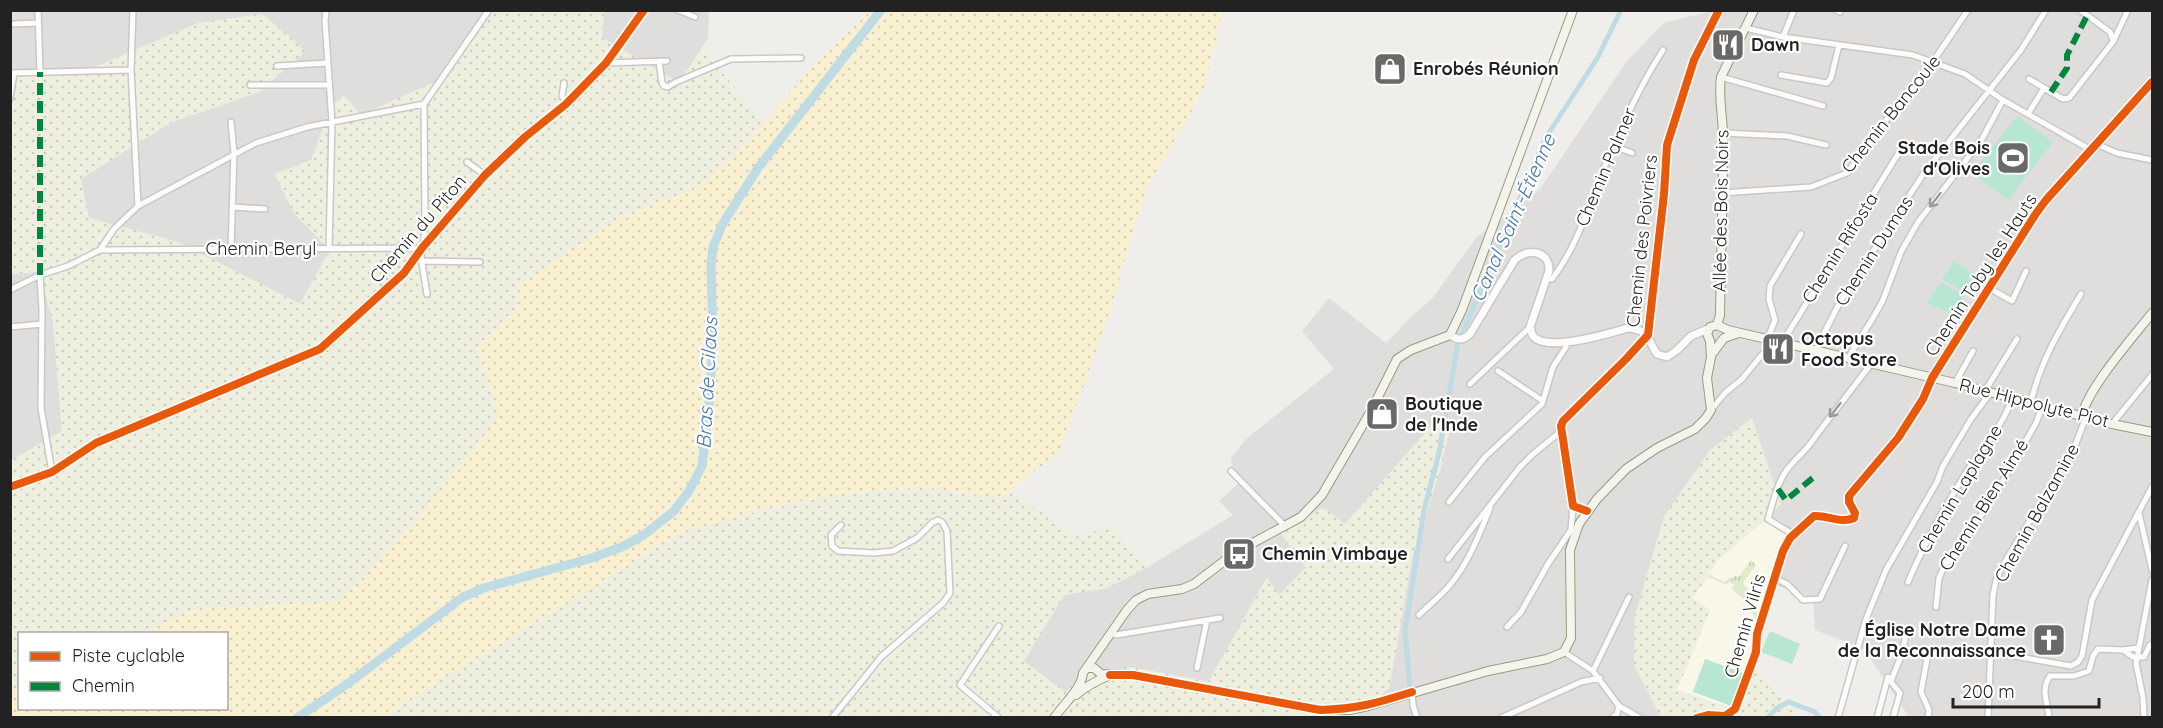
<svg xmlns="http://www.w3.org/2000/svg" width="2163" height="728" font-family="Quicksand,sans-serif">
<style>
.residential{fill:#dfdedc}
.education{fill:#f8f7e8}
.religious{fill:#dededc}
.farmland{fill:url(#farmland-dots)}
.grass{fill:url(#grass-tufts)}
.sand{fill:url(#sand-dots)}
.pitch{fill:#b7e6d2}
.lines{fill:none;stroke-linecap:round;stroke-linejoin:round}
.canal{stroke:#bfdbe3;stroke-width:5}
.river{stroke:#bfdbe3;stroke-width:9}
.minor-casing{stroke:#c9c8c7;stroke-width:8}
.tertiary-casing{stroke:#c9c8c7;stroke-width:10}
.secondary-casing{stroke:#999a82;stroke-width:10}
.minor{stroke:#fdfcfc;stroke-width:5}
.tertiary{stroke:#fdfcfc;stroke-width:7}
.secondary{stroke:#f4f4ed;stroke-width:8}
.quiet{stroke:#00873e;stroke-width:6;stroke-dasharray:12 6;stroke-linecap:butt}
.cycleway-casing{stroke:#fff;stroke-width:11}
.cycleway{stroke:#e8590c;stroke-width:8}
.oneway{stroke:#9a9a9a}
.labels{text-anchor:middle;stroke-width:4.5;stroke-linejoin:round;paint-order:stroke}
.poi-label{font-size:18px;font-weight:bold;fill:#222;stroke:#fff;text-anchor:start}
.street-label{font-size:18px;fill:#222;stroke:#fff}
.water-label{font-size:20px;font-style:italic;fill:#4a7aab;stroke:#fff}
</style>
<defs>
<pattern id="farmland-dots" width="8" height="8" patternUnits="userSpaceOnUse" patternTransform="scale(1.5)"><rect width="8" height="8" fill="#efefdf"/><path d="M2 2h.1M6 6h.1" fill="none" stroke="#cdcdbf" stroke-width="1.8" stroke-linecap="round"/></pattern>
<pattern id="grass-tufts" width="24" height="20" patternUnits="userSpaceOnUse" patternTransform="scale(1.5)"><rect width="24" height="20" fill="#ddeccb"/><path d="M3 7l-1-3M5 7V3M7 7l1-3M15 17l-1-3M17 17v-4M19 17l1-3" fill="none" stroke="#bdcaae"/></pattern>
<pattern id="sand-dots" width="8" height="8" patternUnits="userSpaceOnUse" patternTransform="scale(1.5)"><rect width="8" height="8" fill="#f8f0d0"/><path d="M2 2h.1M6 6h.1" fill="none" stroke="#d4ceb2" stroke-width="1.8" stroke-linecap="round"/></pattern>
</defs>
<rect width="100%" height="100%" fill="#f0eeeb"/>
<path class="residential" d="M1719 10 2152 11V717H1909L1864 649 1815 630 1813 598 1775 585 1751 665 1734 709 1711 449 1664 517 1635 616 1634 665 1661 717H1355L1389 688 1413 553 1441 467 1433 425 1345 524 1281 534 1306 567 1279 596 1266 579 1209 682 1131 667 1065 692 1023 661 1064 595 1107 588 1148 567 1233 515 1219 501 1242 480 1232 469 1231 459 1247 438 1334 369 1302 331 1329 298 1386 343 1414 314 1431 300 1476 238 1540 189 1627 61 1665 22Z
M10 11H489L444 78 361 115 344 96 332 105 311 160 275 174 294 213 330 250 300 304 178 242 88 218 81 178 170 123 259 92 304 52 198 23 93 68 11 78Z
M604 11H709L708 38 679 83 602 38Z
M38 272 53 321 62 431 11 461V274Z"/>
<path class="education" d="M1763 521 1788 535 1734 709 1677 690 1710 610 1693 598 1718 560Z"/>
<path class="religious" d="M2036 631 2065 635 2063 648 2034 644Z"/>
<path class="farmland" d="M489 11H604L602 38 679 83 702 48 764 123 745 144 698 187 622 216 517 308 477 347 499 416 414 523 338 602 194 609 143 633 20 634 19 692 11 696 10 461 62 431 53 321 38 272 11 274V78L93 68 198 23 262 14 294 40 305 52 259 92 170 123 81 179 89 218 178 242 300 304 330 250 294 213 275 174 311 160 332 105 344 96 361 115 444 78Z
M1752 418 1781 505 1718 560 1693 598 1710 610 1677 690 1734 709 1751 665 1798 717H1661L1634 665 1635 616 1664 517 1711 449Z
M1433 424 1451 425 1441 467 1413 553 1389 688 1355 717 386 718 402 704 680 533 721 520 838 494 924 489 1001 498 1011 490 1075 537 1112 526 1148 567 1107 588 1064 595 1024 661 1065 692 1095 664 1105 672 1131 667 1208 682 1267 578 1279 595 1306 567 1281 534 1323 507 1345 524Z"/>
<path class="grass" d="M1751 560 1756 565 1743 583 1748 590 1745 599 1754 612H1757L1756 619 1746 602 1731 588 1734 585 1729 582 1727 585 1706 576 1712 574 1713 577 1725 582 1730 577 1731 579 1735 576 1739 577Z"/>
<path class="sand" d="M871 11H1223L1203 91 1148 186 1107 319 1061 450 1001 498C976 495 949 489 923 489 841 488 758 508 680 533L402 704 386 717H11V696L19 692 20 708H226V634L143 633 194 609 338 602 414 523 499 416 477 347 517 308V287L622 216 698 187 745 144 815 64Z"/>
<path class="pitch" d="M2017 116 2053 142 2008 200 1972 173Z
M1954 261 1976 275 1965 293 1942 279Z
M1941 282 1964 296 1954 315 1927 303Z
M1770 631 1800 644 1792 664 1761 652Z
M1705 659 1746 674 1734 707 1693 692Z"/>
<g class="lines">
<path class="canal" d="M1462 334 1545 139 1598 57 1621 10
M1410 688 1405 631 1424 510 1439 453 1458 342
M1767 718 1777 708 1789 702 1815 712 1820 718"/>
<path class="river" d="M297 718 350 682 463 597 484 588 592 558 624 546 645 534 674 511 689 491 702 466 710 395 713 337 711 265 713 247 722 225 758 168 881 10"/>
<defs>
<path id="minor" d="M38 10 40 72
M133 10 131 70 138 206
M326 10 325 21 332 122 329 249
M678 10 695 17
M1836 10 1840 12
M2080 10 2110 32 2113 40
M14 24 38 23
M1746 28 1783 37 1913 55 1965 74 2003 100 2091 150
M1783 37 1794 10
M659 61 662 83 664 86 668 87 676 82 731 59 801 58
M606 63 667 61
M277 66 327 63
M10 73 131 70
M1781 75 1827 83 1831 78 1839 45
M1721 77 1823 106
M2029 79 2063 99 2069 98 2113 42 2128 10
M564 83 562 96 566 104
M250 85H329
M10 98 14 73
M2028 114 2044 88
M231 122 234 153 231 249
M1723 133 1787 136 1826 145
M2096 144 2117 153 2152 160
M1614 146 1632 153
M467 162 485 175
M1722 193 1811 187 1847 173 1887 119 1909 97 1968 10
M232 207 265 209
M100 250 422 248
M421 261 480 262
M40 275 42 310 41 408 52 472
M1546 278 1552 279C1576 248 1587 211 1601 175 1619 132 1638 89 1663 50
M1989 288 2012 301 2026 271
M10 290 40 275 68 266 100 250 114 229 138 206 256 143 307 127 424 104
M427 294 421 257 425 229 424 104 489 10
M10 327 42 324
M1782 343 1898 154
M1815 351 1840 302 1924 173 2021 50 2046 10
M1848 358 1873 318 1883 300 1901 252 1918 222 1981 141 2003 100
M1498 371 1543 401
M1955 383 1973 351
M1470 384 1530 327
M1985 391 2017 339
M2031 402C2040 362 2060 329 2081 294
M1711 410 1725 393 1742 379 1769 346V335L1775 320 1769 299 1770 286 1801 234
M2112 424 2152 375
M1231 471 1285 526
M10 487 52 472 96 443 320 349 404 273 422 248 485 175 525 137 566 104 606 63 644 10
M1449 502 1485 457 1542 404 1553 367 1566 347V342
M1587 511 1573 506 1561 426 1563 421 1626 359 1648 335 1664 194 1667 145 1694 60 1719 10
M2139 513 2152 570
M1794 535 1768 519C1773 502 1778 479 1790 466 1799 455 1808 449 1815 437L1871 364
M1448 559 1520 467 1533 454 1560 432
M1774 578 1787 584 1803 600 1820 599 1845 546
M1908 582C1925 542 1946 504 1969 468 1984 445 2005 424 2012 397
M1936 607 1939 578 1945 565 1959 550 2004 479 2036 423 2043 405
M1419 615C1429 605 1441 596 1450 585 1469 562 1479 535 1490 508
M1507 627 1521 612 1548 564 1571 530 1573 506
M1111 633 1116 635 1220 618
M2123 650 2133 657H2144L2150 645 2152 644
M1564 652 1593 671 1619 706 1640 718
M1991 652 2071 666 2078 662 2082 656 2092 600 2152 487
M1927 659 1921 692 1929 710 1928 718
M1197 668 1207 620
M1593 671 1629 597
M1412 692 1413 705 1417 718
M832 718 881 657 943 603 950 593 947 531 942 522 938 520 932 523 917 538 893 551 874 553 838 551 832 546 831 535 841 525
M999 718 960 685 999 626
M1501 718 1581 682 1600 678
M1612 718 1617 714 1619 706
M1697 718 1708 715 1725 716 1735 709 1756 652 1757 634 1783 551 1790 538 1814 516C1828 515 1841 524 1854 518L1855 513 1849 502V496L1898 438 1923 399 1932 378 2035 215 2046 200 2152 82
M1838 718 1866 619 1886 570 1937 482 1943 466 1971 419 1991 392
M1877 718 1888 677
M1893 718 1900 693 1891 682C1894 672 1898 664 1902 654 1904 648 1904 641 1906 635
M1988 718 1993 595 1996 580 2003 565 2075 446 2086 417
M2049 718C2048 703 2040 690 2050 676H2074L2089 671 2093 656 2098 649 2123 650 2138 648
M2144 718 2143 698 2136 663 2152 580"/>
<path id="tertiary" d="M1450 335C1458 340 1462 341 1470 334L1514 261C1526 247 1550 250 1549 271L1530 327C1531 330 1531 333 1533 336 1547 353 1610 333 1628 328 1650 330 1647 339 1657 354L1667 357 1677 350 1691 336 1708 329"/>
<path id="secondary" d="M1717 325 1728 330 1955 383 2112 424 2152 432
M1717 325 1720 315C1721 255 1723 196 1723 137 1723 117 1718 96 1721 77L1754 10
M1712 354 1724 338 1739 333
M2082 416C2087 389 2134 336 2152 313
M1087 668H1094L1101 674 1133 675 1320 710H1350L1368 706 1488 671 1547 659 1564 652 1571 638 1570 550 1579 524 1597 499 1626 469 1657 448 1695 429 1706 418 1711 410 1707 378 1711 357 1710 341 1707 334 1710 327 1717 325
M1076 695C1086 686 1096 681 1108 676
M1054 718C1063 705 1082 688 1083 673L1127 610 1136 600 1148 594 1182 589 1194 584 1236 552 1301 517 1322 495 1371 411 1397 359 1411 350 1450 335 1462 310 1573 10"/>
</defs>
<use href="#minor" class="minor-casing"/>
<use href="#tertiary" class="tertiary-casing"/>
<use href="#secondary" class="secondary-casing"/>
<use href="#minor" class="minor"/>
<use href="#tertiary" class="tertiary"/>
<use href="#secondary" class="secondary"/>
<path class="quiet" d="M2051 92 2067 68V55L2088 14
M40 275V72
M1778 489 1786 500 1814 477"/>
<defs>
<path id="cycleway" d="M10 487 52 472 96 443 320 349 404 273 422 248 485 175 525 137 566 104 606 63 644 10
M1587 511 1573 506 1561 426 1563 421 1626 359 1648 335 1664 194 1667 145 1694 60 1719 10
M1110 675H1133L1320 710C1357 709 1377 703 1412 692
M1697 718 1708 715 1725 716 1735 709 1756 652 1757 634 1783 551 1790 538 1814 516C1828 515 1841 524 1854 518L1855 513 1849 502V496L1898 438 1923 399 1932 378 2035 215 2046 200 2152 82"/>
</defs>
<use href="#cycleway" class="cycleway-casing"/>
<use href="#cycleway" class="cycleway"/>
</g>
<defs><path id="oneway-shaft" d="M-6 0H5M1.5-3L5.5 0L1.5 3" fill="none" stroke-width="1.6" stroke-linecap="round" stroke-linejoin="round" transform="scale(1.5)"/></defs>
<g class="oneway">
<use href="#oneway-shaft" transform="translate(1935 200) rotate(128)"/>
<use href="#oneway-shaft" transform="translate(1835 410) rotate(128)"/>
</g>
<defs>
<symbol id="restaurant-square" viewBox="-11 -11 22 22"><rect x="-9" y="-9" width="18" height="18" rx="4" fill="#6a6968" stroke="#fff"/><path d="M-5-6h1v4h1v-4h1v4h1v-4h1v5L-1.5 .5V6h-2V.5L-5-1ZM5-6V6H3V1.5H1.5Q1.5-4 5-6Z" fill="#fff"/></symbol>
<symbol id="shop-square" viewBox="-11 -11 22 22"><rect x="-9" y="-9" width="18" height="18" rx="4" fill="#6a6968" stroke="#fff"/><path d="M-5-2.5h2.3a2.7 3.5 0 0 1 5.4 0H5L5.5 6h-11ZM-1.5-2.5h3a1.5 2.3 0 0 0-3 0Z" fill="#fff"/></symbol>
<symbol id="stadium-square" viewBox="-11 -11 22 22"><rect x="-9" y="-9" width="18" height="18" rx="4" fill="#6a6968" stroke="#fff"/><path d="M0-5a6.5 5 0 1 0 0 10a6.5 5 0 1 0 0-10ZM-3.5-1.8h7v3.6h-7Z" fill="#fff"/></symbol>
<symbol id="bus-square" viewBox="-11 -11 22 22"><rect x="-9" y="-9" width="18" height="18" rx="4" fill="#6a6968" stroke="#fff"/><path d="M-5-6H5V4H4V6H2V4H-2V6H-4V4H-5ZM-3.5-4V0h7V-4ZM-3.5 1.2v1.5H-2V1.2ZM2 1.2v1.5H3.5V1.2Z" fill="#fff"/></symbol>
<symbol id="church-square" viewBox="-11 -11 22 22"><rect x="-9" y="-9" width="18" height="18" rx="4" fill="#6a6968" stroke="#fff"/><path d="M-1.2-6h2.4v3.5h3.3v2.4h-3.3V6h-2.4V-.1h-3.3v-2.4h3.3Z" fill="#fff"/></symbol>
</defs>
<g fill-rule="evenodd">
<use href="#restaurant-square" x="1709" y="26" width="38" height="38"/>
<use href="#shop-square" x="1371" y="50" width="38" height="38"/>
<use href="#stadium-square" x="1994" y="139" width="38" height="38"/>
<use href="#restaurant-square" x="1759" y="330" width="38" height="38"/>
<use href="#shop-square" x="1363" y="395" width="38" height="38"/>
<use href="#bus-square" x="1220" y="535" width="38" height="38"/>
<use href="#church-square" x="2030" y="621" width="38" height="38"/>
</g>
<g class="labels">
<g class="poi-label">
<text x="1751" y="51">Dawn</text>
<text x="1413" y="75">Enrobés Réunion</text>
<text x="1990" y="154" text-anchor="end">Stade Bois<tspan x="1990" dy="21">d'Olives</tspan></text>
<text x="1801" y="345">Octopus<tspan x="1801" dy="21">Food Store</tspan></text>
<text x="1405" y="410">Boutique<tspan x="1405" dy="21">de l'Inde</tspan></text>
<text x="1262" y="560">Chemin Vimbaye</text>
<text x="2026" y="636" text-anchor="end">Église Notre Dame<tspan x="2026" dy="21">de la Reconnaissance</tspan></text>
</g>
<g class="street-label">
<text transform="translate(1891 114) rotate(-51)" y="6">Chemin Bancoule</text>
<text transform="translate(1606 167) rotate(-67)" y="6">Chemin Palmer</text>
<text transform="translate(1721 211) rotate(-89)" y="6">Allée des Bois Noirs</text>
<text transform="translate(418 229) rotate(-49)" y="6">Chemin du Piton</text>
<text transform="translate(1642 241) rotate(-84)" y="6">Chemin des Poivriers</text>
<text transform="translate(1840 248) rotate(-58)" y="6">Chemin Rifosta</text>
<text x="261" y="255">Chemin Beryl</text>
<text transform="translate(1874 251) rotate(-57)" y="6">Chemin Dumas</text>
<text transform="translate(1981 275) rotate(-57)" y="6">Chemin Toby les Hauts</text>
<text transform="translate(2034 403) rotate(14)" y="6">Rue Hippolyte Piot</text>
<text transform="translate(1960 489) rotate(-59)" y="6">Chemin Laplagne</text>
<text transform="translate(1984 505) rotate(-58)" y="6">Chemin Bien Aimé</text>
<text transform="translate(2037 513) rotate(-61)" y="6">Chemin Balzamine</text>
<text transform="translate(1745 626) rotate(-74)" y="6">Chemin Vilris</text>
</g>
<g class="water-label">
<text transform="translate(1513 218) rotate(-66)" y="7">Canal Saint-Étienne</text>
<text transform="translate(707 383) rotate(-87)" y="7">Bras de Cilaos</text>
</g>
</g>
<rect width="2163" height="728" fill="none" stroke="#222222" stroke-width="24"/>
<rect x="18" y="632" width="210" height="78" fill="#ffffff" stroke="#a7a7a7" stroke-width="1.5"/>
<rect x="30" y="652" width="30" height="9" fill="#e8590c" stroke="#a7a7a7" stroke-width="1.5"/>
<text x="72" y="662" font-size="18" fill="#222222">Piste cyclable</text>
<rect x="30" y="682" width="30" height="9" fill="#00873e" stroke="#a7a7a7" stroke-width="1.5"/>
<text x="72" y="692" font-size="18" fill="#222222">Chemin</text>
<path d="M1953 698v9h146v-9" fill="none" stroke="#222222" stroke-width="3"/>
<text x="1962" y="698" font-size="18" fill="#222222" stroke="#ffffff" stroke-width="4.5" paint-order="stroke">200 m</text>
</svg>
